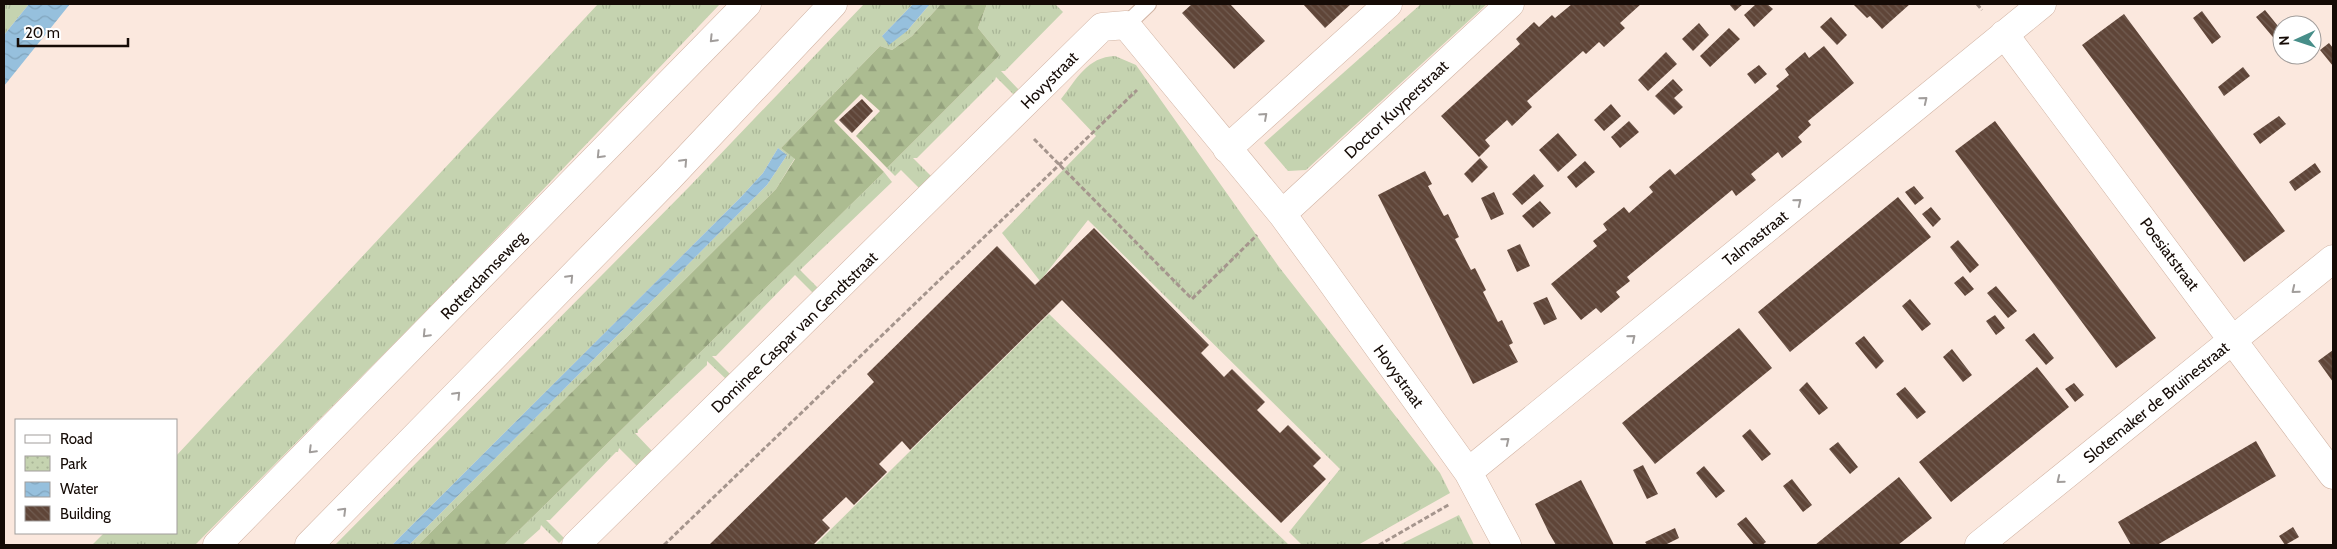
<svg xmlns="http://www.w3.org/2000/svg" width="2337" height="549" font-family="Cabin,sans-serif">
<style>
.grass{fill:url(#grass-tufts)}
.forest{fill:url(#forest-firs)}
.park{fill:url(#park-dots)}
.water{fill:url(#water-waves)}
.building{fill:url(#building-back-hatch)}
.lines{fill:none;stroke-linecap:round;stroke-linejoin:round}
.lane-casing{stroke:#d1b3a3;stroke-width:18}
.street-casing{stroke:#d1b3a3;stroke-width:29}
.secondary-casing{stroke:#d1b3a3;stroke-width:29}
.path{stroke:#a5958d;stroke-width:3;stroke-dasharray:5 2.5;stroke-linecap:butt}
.lane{stroke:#fff;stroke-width:16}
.street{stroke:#fff;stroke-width:28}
.secondary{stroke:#fff;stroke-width:28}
.oneway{stroke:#a19d9b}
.labels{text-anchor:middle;stroke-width:5;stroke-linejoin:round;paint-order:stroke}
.street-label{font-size:16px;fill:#150b06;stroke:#fff}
</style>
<defs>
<pattern id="grass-tufts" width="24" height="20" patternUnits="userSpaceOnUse" patternTransform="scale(1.25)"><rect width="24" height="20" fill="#c5d3b0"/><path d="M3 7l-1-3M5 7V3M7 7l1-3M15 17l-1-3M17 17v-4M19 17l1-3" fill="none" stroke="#a8b496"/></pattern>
<pattern id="forest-firs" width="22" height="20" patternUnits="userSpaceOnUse" patternTransform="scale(1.25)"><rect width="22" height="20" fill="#acbc91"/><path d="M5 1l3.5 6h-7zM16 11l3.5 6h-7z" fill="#93a07c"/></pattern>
<pattern id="park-dots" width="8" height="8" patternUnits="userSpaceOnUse" patternTransform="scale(1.25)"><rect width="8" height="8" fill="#c5d3b0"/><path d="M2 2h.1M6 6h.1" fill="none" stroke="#a8b496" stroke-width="1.8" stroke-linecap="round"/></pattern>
<pattern id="water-waves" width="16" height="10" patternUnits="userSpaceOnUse" patternTransform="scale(1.25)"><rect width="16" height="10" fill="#96c0dd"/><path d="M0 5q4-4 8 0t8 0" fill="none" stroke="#80a4bc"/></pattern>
<pattern id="building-back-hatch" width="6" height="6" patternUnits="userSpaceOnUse" patternTransform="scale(1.25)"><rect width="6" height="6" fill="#5f4538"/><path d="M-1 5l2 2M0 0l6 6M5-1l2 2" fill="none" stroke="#715c51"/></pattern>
</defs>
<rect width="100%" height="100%" fill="#fbe8de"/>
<path class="grass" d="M4 4H29L4 35Z
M598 4H720L452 285 195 545H92L104 533H176V456Z
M864 4H913L882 36 907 31 930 4H941L912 36 892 50 880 46 781 148 795 158 776 189 418 545H409L767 185 787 155 778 148 763 173 740 198 392 545H335L690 186Z
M987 4H1055L1063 12 1005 71H1001L1019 90 1014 95 996 77 995 80 917 158H913L931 176 919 188 901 170 895 176 887 168 1000 55 978 28Z
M1421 4H1487L1306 170 1288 171 1264 143Z
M1115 56 1136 65 1279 267 1440 473 1450 493 1358 545H1302L1289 532 1340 469 1088 220 1040 281 1002 233 1096 136 1061 99C1077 79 1087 57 1115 56Z
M884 172 892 182 800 270 818 288 813 293 795 275 716 356H712L730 374 726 379 707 361V365L638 430V433H635L652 451 637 466 619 448 618 452H616L550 520H546L564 538 559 543 541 525 540 529 522 545H504Z
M1459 515 1474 545H1399Z"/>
<path class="forest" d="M941 4H987L978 28 1000 55 887 168 856 136 880 111 861 94 834 121 884 172 882 174 504 545H418L776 189 795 159 781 148 880 46 892 50 912 36Z"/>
<path class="park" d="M1049 314 1289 545H815Z"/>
<path class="water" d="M29 4H70L4 86V35Z
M913 4H930L907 31 889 45 882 36Z
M778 148 787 155 767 185 409 545H392L740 198 763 173Z"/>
<path class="building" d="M1192 4H1230L1265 41 1234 69 1182 13Z
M1303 4H1351L1325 28Z
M1572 4H1641L1620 23 1625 28 1604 47 1599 42 1586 54 1583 51 1527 101 1532 107 1512 126 1507 120 1485 140 1490 146 1479 157 1441 116 1520 44 1516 39 1534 22 1539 27 1552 15 1555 18Z
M1729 4H1743L1735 11Z
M1756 4H1767L1773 9 1754 27 1744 15Z
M1853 4H1910L1882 29 1870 16 1867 18Z
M2265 10 2282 31V38L2277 42 2256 17Z
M2202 11 2221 37 2212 44 2193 18Z
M2124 14 2285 231 2244 262 2082 45Z
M1831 17 1847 35 1837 45 1820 27Z
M1699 23 1709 35 1693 51 1682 39Z
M1729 28 1740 39 1710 67 1700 56Z
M2329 43 2333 48V66L2320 50Z
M1824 46 1854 83 1808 121 1811 125 1798 137 1802 142 1782 158 1778 152 1751 174 1756 180 1736 196 1732 190 1627 277 1630 281 1616 292 1620 297 1601 313 1596 308 1581 320 1551 284 1597 246 1593 241 1607 230 1603 224 1624 207 1629 213 1653 192 1649 187 1659 178 1670 169 1675 175 1779 89 1776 86 1789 75 1785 69 1805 52 1809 58Z
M1666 52 1677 64 1648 91 1638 80Z
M1759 65 1767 74 1755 84 1747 74Z
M2243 67 2250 76 2224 96 2218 87Z
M1673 79 1683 90 1674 98 1683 107 1674 115 1655 96Z
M862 99 873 111 852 133 839 120Z
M1611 104 1621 116 1604 131 1594 120Z
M2279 116 2286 124 2260 144 2253 134Z
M1629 121 1639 132 1620 148 1611 137Z
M1995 121 2156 338 2116 368 1955 151Z
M1558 133 1577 155 1558 172 1539 150Z
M1480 158 1488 167 1472 183 1464 174Z
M1585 161 1595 172 1576 188 1567 177Z
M2315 163 2321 172 2295 191 2289 182Z
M1425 171 1432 184 1428 186 1444 216 1448 214 1459 237 1455 239 1471 270 1475 268 1486 290 1483 292 1498 322 1502 320 1513 343 1509 345 1518 362 1473 384 1378 195Z
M1534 174 1544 186 1522 205 1512 194Z
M1914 186 1924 198 1915 205 1905 192Z
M1494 192 1504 214 1491 220 1481 198Z
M1898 197 1931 237 1790 352 1758 312Z
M1540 201 1551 213 1533 228 1522 216Z
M1931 207 1941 219 1933 227 1922 214Z
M1094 228 1209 345 1201 353 1224 377 1232 369 1265 402 1257 410 1280 433 1288 425 1321 458 1313 466 1326 479 1281 523 1062 300 910 450 902 441 879 464 887 472 854 505 846 497 822 520 830 528 813 545H709L874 382 867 374 997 246 1035 285Z
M1958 240 1979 265 1970 273 1950 247Z
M1520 244 1530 266 1517 272 1507 250Z
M1963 276 1974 289 1965 296 1954 283Z
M1996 286 2017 311 2008 318 1987 293Z
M1547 297 1557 319 1544 325 1533 303Z
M1910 299 1931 324 1922 331 1902 306Z
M1995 315 2005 328 1996 335 1986 321Z
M1739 328 1772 368 1655 464 1622 423Z
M2034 333 2054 358 2046 365 2025 340Z
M1864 336 1884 361 1876 369 1855 343Z
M1952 349 1972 375 1963 382 1943 357Z
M2333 350V382L2318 361Z
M2037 367 2069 407 1951 502 1919 462Z
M1807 382 1828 408 1819 415 1799 390Z
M2074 383 2084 395 2075 402 2065 389Z
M1905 387 1926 412 1917 419 1896 394Z
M1750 429 1771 454 1762 461 1742 436Z
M2256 441 2276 476 2157 545H2131L2118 522Z
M1838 442 1858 467 1850 474 1829 449Z
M1643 465 1658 494 1647 499 1633 470Z
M1704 466 1725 491 1716 498 1696 473Z
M1899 477 1932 518 1898 545H1815Z
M1792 479 1812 505 1803 512 1783 486Z
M1581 480 1596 509 1614 545H1556L1549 533 1535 504Z
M1746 517 1766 542 1762 545H1754L1737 524Z
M2293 527 2299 537 2285 545 2279 536Z
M1675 528 1679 538 1665 545H1647L1645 542Z"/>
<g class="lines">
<defs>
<path id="lane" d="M1126 25 1148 4"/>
<path id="street" d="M2004 34 2333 475
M1227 149 1388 4
M1282 214 1510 4
M1468 472 2042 4
M576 545 1102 27 1126 25 1282 214 1323 270 1468 472 1507 545
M1979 545 2333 259"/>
<path id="secondary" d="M217 545 747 4
M309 545 669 178 833 4"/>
</defs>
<use href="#lane" class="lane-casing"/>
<use href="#street" class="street-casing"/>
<use href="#secondary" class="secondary-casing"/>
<path class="path" d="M1977 4 1982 10
M1034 139 1192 299 1257 235
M664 545 1137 90
M1379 545 1450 504"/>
<use href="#lane" class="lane"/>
<use href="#street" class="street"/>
<use href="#secondary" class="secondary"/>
</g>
<defs><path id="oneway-chevron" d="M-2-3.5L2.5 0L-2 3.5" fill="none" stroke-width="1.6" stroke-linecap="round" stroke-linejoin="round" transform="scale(1.25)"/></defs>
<g class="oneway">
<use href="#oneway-chevron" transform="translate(713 39) rotate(134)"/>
<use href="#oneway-chevron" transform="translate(1924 100) rotate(-39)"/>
<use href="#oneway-chevron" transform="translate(1264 116) rotate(-42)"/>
<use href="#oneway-chevron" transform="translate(600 155) rotate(134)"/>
<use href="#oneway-chevron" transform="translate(684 162) rotate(-47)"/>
<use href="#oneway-chevron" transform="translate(1798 202) rotate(-39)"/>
<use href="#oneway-chevron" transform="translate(570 278) rotate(-46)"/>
<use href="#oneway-chevron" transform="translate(2295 290) rotate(141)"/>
<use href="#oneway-chevron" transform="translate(426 334) rotate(134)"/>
<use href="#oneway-chevron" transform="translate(1632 338) rotate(-39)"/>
<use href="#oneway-chevron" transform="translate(457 395) rotate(-46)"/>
<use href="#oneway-chevron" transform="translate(1506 441) rotate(-39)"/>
<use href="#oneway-chevron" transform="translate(312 450) rotate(135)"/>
<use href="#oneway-chevron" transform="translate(2060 480) rotate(141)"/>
<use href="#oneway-chevron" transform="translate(343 511) rotate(-45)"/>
</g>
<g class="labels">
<g class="street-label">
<text transform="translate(1049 80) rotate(-45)" y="6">Hovystraat</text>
<text transform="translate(1396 109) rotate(-43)" y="6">Doctor Kuyperstraat</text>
<text transform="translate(1755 238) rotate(-39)" y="6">Talmastraat</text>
<text transform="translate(2170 254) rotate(53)" y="6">Poesiatstraat</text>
<text transform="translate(483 275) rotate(-46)" y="6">Rotterdamseweg</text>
<text transform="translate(794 332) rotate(-44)" y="6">Dominee Caspar van Gendtstraat</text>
<text transform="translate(1399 376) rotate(54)" y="6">Hovystraat</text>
<text transform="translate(2156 402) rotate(-39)" y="6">Slotemaker de Bruïnestraat</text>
</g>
</g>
<rect width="2337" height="549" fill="none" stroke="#150b06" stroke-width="10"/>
<rect x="15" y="419" width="162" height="115" fill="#ffffff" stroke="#a19d9b"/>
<rect x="25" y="435" width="25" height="8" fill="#ffffff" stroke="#a19d9b"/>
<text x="60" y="444" font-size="15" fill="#150b06">Road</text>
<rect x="25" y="456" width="25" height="15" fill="url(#park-dots)" stroke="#a19d9b"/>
<text x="60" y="469" font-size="15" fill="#150b06">Park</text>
<rect x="25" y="482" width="25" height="15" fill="url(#water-waves)" stroke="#a19d9b"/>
<text x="60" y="494" font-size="15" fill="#150b06">Water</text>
<rect x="25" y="506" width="25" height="15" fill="url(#building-back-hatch)" stroke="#a19d9b"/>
<text x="60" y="519" font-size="15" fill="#150b06">Building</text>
<g transform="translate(2297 40) rotate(267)"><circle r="24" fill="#ffffff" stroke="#a19d9b"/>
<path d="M0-4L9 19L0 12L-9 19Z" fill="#478e89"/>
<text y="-8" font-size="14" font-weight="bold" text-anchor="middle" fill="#150b06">N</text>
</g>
<path d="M18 38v8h110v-8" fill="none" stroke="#150b06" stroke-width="2.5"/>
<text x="25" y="38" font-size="15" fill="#150b06" stroke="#ffffff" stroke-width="4" paint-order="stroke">20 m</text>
</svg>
